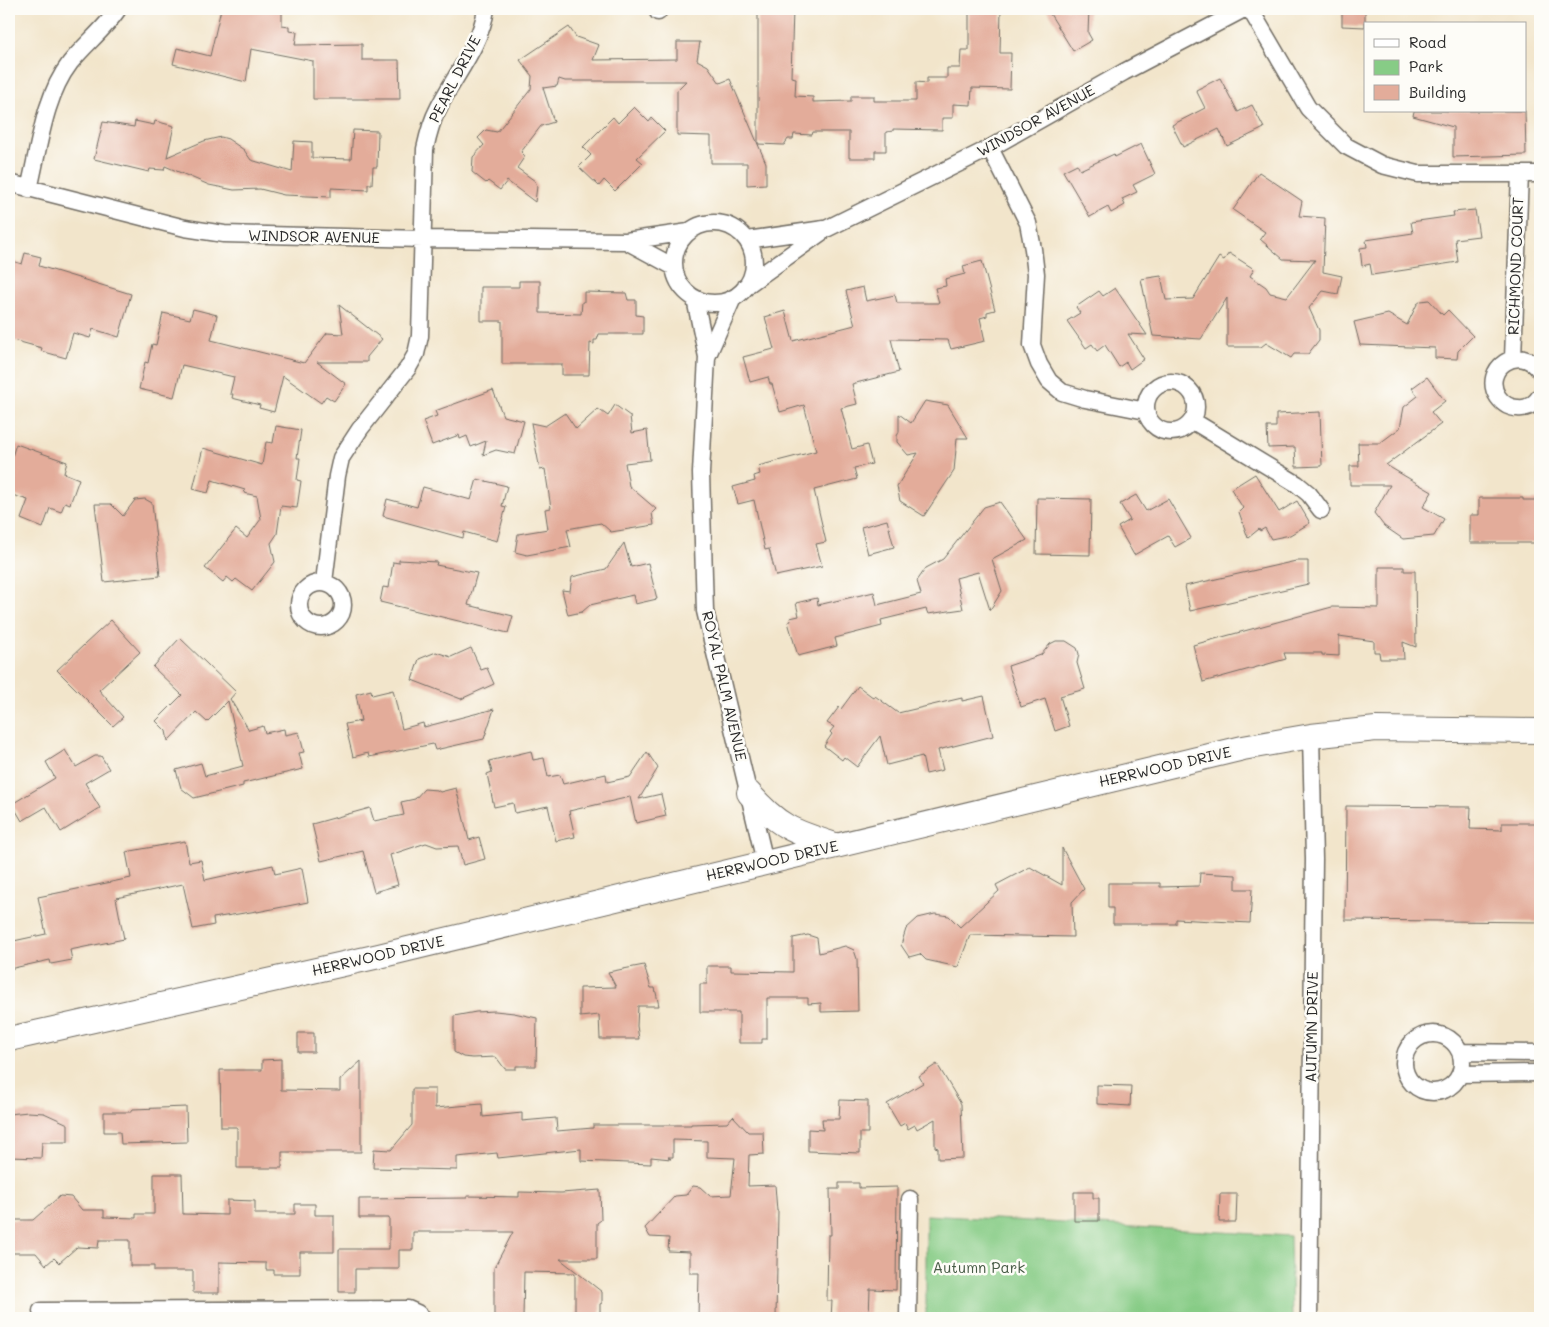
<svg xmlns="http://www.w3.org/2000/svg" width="1549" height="1327" font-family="Mali,sans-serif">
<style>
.green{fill:#87cc86;stroke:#597c58}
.building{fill:#e3ac9a}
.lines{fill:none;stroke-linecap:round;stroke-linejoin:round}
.street-casing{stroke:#716c63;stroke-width:19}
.secondary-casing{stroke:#716c63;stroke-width:26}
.street{stroke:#fff;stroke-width:16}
.secondary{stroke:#fff;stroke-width:24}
.labels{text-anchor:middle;stroke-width:5;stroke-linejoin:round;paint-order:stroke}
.street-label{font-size:15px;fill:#2b2b2b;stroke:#fdfcf7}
.park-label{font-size:15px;fill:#475b46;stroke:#fdfcf7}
</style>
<rect width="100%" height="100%" fill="#fdfcf7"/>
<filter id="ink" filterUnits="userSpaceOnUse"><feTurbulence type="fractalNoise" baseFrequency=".02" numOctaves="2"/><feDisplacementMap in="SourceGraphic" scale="10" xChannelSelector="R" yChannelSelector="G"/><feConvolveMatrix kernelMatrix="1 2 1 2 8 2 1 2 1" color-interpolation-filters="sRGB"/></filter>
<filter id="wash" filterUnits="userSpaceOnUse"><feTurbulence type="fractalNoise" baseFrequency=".0096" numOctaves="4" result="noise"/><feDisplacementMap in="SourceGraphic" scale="20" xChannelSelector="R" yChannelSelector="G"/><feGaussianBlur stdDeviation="1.12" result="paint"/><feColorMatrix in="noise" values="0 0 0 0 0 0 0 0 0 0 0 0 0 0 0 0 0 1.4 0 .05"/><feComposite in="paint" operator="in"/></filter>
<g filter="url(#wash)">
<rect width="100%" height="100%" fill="#f2e5cb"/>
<path class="green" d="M926 1215 1290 1236 1292 1318H926Z"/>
<g id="blocks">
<path class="building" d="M221 9H282V25L289 26V31L297 32 295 45 362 44V60H399L400 99H313V61L251 49 246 82 173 64 177 48 210 56Z
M758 9H793L791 77 796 78 795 96 813 97V102L851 101V96H874V101H916V82L927 83V78H947V68H960L961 50H969V9H1001L1000 53H1011L1010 89 972 88 971 105 953 104V118H942V130L893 129V131L886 132V151H875V158H849V132H813L812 135 794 134 793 139H788L784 145 758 144Z
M1047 9H1089L1088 33 1092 40 1073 51Z
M1342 9H1365V27L1342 26Z
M569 27 576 37 599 45 593 60 677 59V42H700L697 60 708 66 720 83 730 79 766 163V184L747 185V163H711V136L677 135V90L686 81H565L559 79 557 86 543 88 554 122 541 126 521 152 525 156 517 168 535 181 537 186 535 202 507 181 500 190 488 181 486 183 472 172 473 157 484 145 478 138 486 130 497 132 531 89 532 76 520 60Z
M1220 78 1238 112 1252 105 1264 128 1227 146 1219 129 1183 147 1172 125 1205 108 1196 90Z
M634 107 649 122 652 118 665 131 637 158 643 163 615 191 604 180 599 186 579 167 591 155 583 147 613 117 618 123Z
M1414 111H1525L1526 155 1453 157V127L1413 116Z
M135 121 154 125 155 121 174 126 167 157 204 141 221 137 228 139 244 150 251 160 292 172 294 141 312 142V158L351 159 353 130 378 131 377 167H373L372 184H368V190L331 188V197L284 195 260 189 234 190 209 185 165 166 164 170 150 169 149 172 94 159 103 122 134 127Z
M1141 144 1155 174 1133 185 1137 192 1122 199 1125 205 1111 213 1108 207 1090 217 1063 171 1077 164 1080 170 1114 154 1115 157Z
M1259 172 1302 201 1299 216 1325 218 1323 272 1342 276 1338 294 1323 291 1309 308 1319 330V340L1308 354H1294L1291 358 1266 343 1261 347H1227V298L1201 339 1153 336 1141 279 1161 276 1166 300 1193 299 1219 257 1224 260 1229 253 1254 269 1250 276 1266 287 1270 293 1287 297 1315 260 1283 259 1260 239 1265 232 1233 210Z
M1475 210 1479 236 1455 239 1458 262 1372 275 1370 264 1362 266 1360 248 1367 247 1366 240 1413 233 1411 222 1454 216 1453 212Z
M25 253 41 257 39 266 131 294 119 337 93 329 90 338 73 333 66 358 41 351 42 348 9 339V260L22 264Z
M982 261 995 310 987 312V316L980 318 985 341 951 349 948 340 891 339 899 372 852 384 857 404 841 408 852 449 867 445 872 464 854 468 857 479 814 490 826 542 816 544 822 566 776 576 769 549 765 550 754 500 738 504 733 487 755 481 754 476 760 474 758 466 816 451 804 405 780 412 772 384H770L768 377 750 382 743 357 774 349 765 317 785 311 793 341 855 325 846 291 863 287 866 301 895 295 897 303H939L935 288 946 286 945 279 965 274 963 266Z
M519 281H540V313L581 314 582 302H584V292L626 293 628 300H636V315L643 316V334H599L597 340H594V344L590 343 589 375H562V364H502V321H481V287H519Z
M1115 288 1147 335 1128 334 1144 359 1130 369 1126 362 1119 367 1105 345 1097 351 1092 344 1086 348 1067 321 1080 313 1076 307 1099 291 1103 296Z
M1429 300 1443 315 1448 310 1473 336 1458 351 1457 359 1435 358V348L1360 345 1354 322 1388 314 1407 325 1417 304 1421 301Z
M339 305 382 339 367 357V362H317L346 384 334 401 326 396 321 403 283 376 274 412 259 408 260 405 232 398 233 394H230L234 377 182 365 174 397 139 389 145 362 148 363 152 344 156 345 163 313 190 319 193 309 217 315 211 340 304 363 327 333 343 334Z
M1427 377 1445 401 1431 412 1441 424 1386 465 1432 492 1423 507 1444 519 1434 536 1403 539 1384 526 1374 513 1390 485H1350V466H1359L1358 443H1380L1400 428 1404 407 1418 396 1412 388Z
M493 390 503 416 524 421 515 454 496 450 483 455 486 441 471 447 467 436 460 439 459 435 432 445 423 421 437 416 435 411Z
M925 401 948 405 968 438H957L954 471 924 516 900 501 897 486 918 453 908 455 897 442V436L899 432V414L911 423Z
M615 405 630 416 632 433 647 430 650 460 625 463 629 486 656 509 652 513 654 525 611 532 601 523 567 529 571 547 527 555 515 552 518 534 548 529 545 509 551 508 545 469 540 470 531 423 545 426 565 413 576 429 598 409 608 416Z
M1320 412 1322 466 1296 467 1295 447 1268 448 1267 427H1276V414Z
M276 426 301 430 297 458H300L297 480 301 481 297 508 281 506 277 534 271 543 275 562 252 591 236 579 233 582 227 577 223 582 205 568 236 529 247 538 261 519 257 496 244 493 245 490 212 480 208 493 193 489 203 448 262 465 266 442 273 443Z
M16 444 67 462 64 473 79 479 70 504 65 502 61 512 50 508 43 528 21 519 28 500 9 494V466Z
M1255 474 1279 512 1297 501 1310 523 1290 535 1271 539 1265 528 1260 531 1259 529 1248 538 1239 512 1243 508 1231 489Z
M477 479 507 486 502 506 506 507 497 541 464 532 463 538 383 516 387 499 417 507 423 487 471 500Z
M1136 495 1146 511 1168 499 1191 538 1175 547 1168 536 1134 555 1118 527 1130 520 1120 504Z
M1037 498 1091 499 1090 555 1036 554Z
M1479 498H1523V500H1540V543H1470V515H1479Z
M145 499 152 503 160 576 104 582 95 504H111L123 516 135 500Z
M1000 502 1027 540 992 559 1002 591 990 610 978 572 956 578 963 609 928 614 926 609 881 620 882 626 835 638 837 646 798 656 788 622 791 621 790 618 799 616 796 603 817 598 818 605 874 592 877 605 921 594 917 581 926 568 943 559 984 507Z
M887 520 894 547 868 554 861 527Z
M624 543 631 567 648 563 657 599 635 604 633 595 590 605 582 612 568 615 562 590 570 591 572 577 606 569Z
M399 560 437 562 436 565 477 573 468 605 513 616 508 633 380 602 383 587 389 588 393 562 399 563Z
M1296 561H1308V584L1190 611 1185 586Z
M1379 567H1404V571H1415L1416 647 1403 642 1404 659H1380L1379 652H1374V641L1339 636V656L1322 655V653H1284L1286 659 1203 682 1193 645 1332 607 1379 608Z
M111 620 140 652 99 690 123 717 113 726 57 670Z
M180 638 236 692 230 699 249 730 263 726 265 733 284 729 285 735 299 732 304 752 299 753 303 769 243 783V786L194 798 181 788 176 770 201 763 205 776 243 766 228 701 207 722 196 712 168 741 166 731 156 721 182 695 153 667Z
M1056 641H1066L1077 648 1079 654 1077 663 1085 689 1060 696 1069 726 1055 731 1045 699 1021 707 1008 666 1041 655 1050 644Z
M471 648 481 670 487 668 494 684 461 699 412 680 419 659 436 652 451 657Z
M858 686 874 698 875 696 898 713 962 698V701L984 696 993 736 938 750 943 770 926 774 922 756 887 765 880 736 857 767 844 757 842 760 824 746 832 734 830 732 834 727 827 723 839 707 841 709Z
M371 690 372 695 393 690 402 729 423 723 424 727 494 709 484 739 435 750 433 744 369 757 368 753 353 757 345 724 361 721 356 694Z
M65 750 76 767 95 756H101L109 769 85 783 100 808 61 832 46 807 22 821 12 804 55 778 46 762Z
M531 751 533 760 544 758 548 777 560 775 563 784 606 774 607 782 630 777 647 752 658 768 639 799 661 794 666 816 636 823 630 797 569 811 575 837 556 841 548 806 515 813 513 803 494 807 487 774 492 772 489 761Z
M456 788 469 840 479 837 485 859 463 865 458 846 437 847 426 843 390 855 398 885 374 892 363 851 321 861 312 824 370 808 374 821 404 815 401 802 415 799 424 789 437 790 440 792Z
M1346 806 1471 807 1470 829 1502 830V823H1540V922L1345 920Z
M185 841 189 862 201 860 205 880 273 865 275 874 302 868 308 902 257 912V911L213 918 214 925 193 929 183 884 116 898 124 939 70 950 72 960 51 964 50 960 9 969V942L46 934 38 897 131 878 126 852Z
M1062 848 1084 889 1072 902 1073 937 970 935 958 967 926 960 920 954 909 957 901 945 906 929 918 918 935 914 949 916 960 927 999 891 996 885 1030 867 1062 885Z
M1200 873 1236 875V889H1252L1250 923 1176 919V924H1113V908H1108V883H1160V887L1199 886Z
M808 935 817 938 819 953 845 946 854 950 857 959 858 1011 821 1012V1003L808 1004V998H767V1039H762V1043H739V1012H700V984H707V966H731V971L793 972V938Z
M644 965 651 988H655L659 1006H638L637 1026 639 1039H600L599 1015 580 1017V988L616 987 608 972Z
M495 1011 514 1013 537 1018 536 1066H516V1069H505L496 1057 473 1058 463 1057 454 1052V1016L476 1012Z
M298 1033H314V1052H298Z
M281 1059V1090L340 1091V1080L361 1061V1152H282V1168H237V1127H221L220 1070H262V1060Z
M937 1064 961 1104 963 1158 938 1159V1148L935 1147V1119L917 1129 915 1125 908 1129 905 1123 900 1126 887 1104 923 1083 919 1076Z
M1097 1085 1131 1086 1130 1106 1097 1104Z
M412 1089H435V1108L482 1104 483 1117 522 1113V1121L556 1118 557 1131 593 1128V1125H691V1124L727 1123 733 1116 748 1132H763L764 1154 749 1155 748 1186 775 1185 777 1211H778L776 1318H698L699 1273H690V1252L668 1251 669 1238 650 1237 645 1228 675 1196 686 1195 693 1186 700 1187 710 1196 731 1195 735 1158 707 1157V1141L673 1140V1157H668L671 1159 651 1157V1164L581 1161V1149L498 1158 497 1153 457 1157V1170L373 1168 374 1149 391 1150 412 1125Z
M840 1100 868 1101V1133H860V1153L808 1151V1129L823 1130 822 1119H839Z
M186 1107 187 1142 121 1144 120 1132H104V1112H131L133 1109Z
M28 1112 44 1113 68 1124V1142H42L41 1158 9 1157V1114Z
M154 1174H182L183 1214 227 1215V1200L255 1201V1214H295V1204H315V1215H334V1252H300V1274H274V1270H266V1263L219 1262V1293H193V1271H154V1266H130V1240H99L98 1248 77 1247 59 1263 54 1258 46 1265 36 1253H9V1220H33L60 1196 71 1197 82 1210H104V1217L136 1218V1214H154Z
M839 1183H859V1188L897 1187 896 1290 870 1289 869 1318H831L832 1301H827L828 1235H831L830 1189H839Z
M600 1190 601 1220 597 1223V1259H560L602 1292V1303L600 1304V1318H575V1273L524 1272 523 1318H494V1268L513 1232H413V1250H399V1269H355V1292H339V1249H389V1218H359V1199L467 1198V1196L519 1197V1192L561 1193Z
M1074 1192H1093V1198H1099V1221H1074Z
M1220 1194H1237L1236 1222H1219Z"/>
</g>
</g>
<g filter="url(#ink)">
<use href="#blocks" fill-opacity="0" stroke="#716c63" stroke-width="1"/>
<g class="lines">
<defs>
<path id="street" d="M1250 9 1308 108 1346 146 1382 165 1418 174H1540
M658 12V9
M990 148 1028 223 1033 249 1036 274 1032 345 1039 364 1049 381 1062 392 1085 399 1146 411
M9 183 185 228 224 234 422 239 626 241 689 232
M29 189C39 148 44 97 70 63 85 44 105 29 118 9
M674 263a40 40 0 1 1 80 0a40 40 0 1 1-80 0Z
M747 240 824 229
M626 241 674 267
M746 286 826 229 990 148 1124 72 1244 9
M695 299 707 357 701 473 705 611 765 862
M707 357 733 298
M1513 358 1520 174
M1540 371C1520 341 1480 370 1498 397 1503 404 1510 408 1518 408 1527 409 1535 404 1540 396
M1146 407a25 25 0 1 1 50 0a25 25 0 1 1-50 0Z
M1193 421 1297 484 1309 494 1321 510
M324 582 337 476 341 458 360 429 408 368 416 354 420 336 425 149C428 135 431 122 438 109 454 76 481 45 486 9
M299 605a22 22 0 1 1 44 0a22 22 0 1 1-44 0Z
M1404 1063a29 29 0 1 1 58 0a29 29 0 1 1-58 0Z
M1460 1052 1540 1053
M1460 1074 1540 1073
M41 1311 408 1309 417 1313 423 1318
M908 1318 910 1199
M1309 1318 1314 859 1311 736"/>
<path id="secondary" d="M749 793C778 827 794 832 835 845
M9 1039 379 956 1243 748 1311 736 1376 729 1540 731"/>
</defs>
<use href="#street" class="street-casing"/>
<use href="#secondary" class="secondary-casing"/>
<use href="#street" class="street"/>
<use href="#secondary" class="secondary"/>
</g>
</g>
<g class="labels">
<g class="street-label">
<text transform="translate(455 79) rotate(-63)" y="5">PEARL DRIVE</text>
<text transform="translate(1036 121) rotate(-29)" y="5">WINDSOR AVENUE</text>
<text transform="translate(314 237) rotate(1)" y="5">WINDSOR AVENUE</text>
<text transform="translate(1516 266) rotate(-88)" y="5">RICHMOND COURT</text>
<text transform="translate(724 686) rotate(77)" y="5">ROYAL PALM AVENUE</text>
<text transform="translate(1165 767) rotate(-13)" y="5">HERRWOOD DRIVE</text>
<text transform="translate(772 861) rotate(-13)" y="5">HERRWOOD DRIVE</text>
<text transform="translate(378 956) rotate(-13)" y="5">HERRWOOD DRIVE</text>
<text transform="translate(1312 1027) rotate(-89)" y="5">AUTUMN DRIVE</text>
</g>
<g class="park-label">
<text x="979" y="1273">Autumn Park</text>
</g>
</g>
<rect width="1549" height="1327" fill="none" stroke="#fdfcf7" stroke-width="30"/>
<rect x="1364" y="22" width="162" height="90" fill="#fdfcf7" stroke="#a9a8a5"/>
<rect x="1374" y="39" width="25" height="8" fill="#ffffff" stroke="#a9a8a5"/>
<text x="1409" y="48" font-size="15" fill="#2b2b2b">Road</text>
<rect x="1374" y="60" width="25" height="15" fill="#87cc86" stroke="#a9a8a5"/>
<text x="1409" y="72" font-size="15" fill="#2b2b2b">Park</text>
<rect x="1374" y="85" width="25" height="15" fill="#e3ac9a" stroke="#a9a8a5"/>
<text x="1409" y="98" font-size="15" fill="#2b2b2b">Building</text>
</svg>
